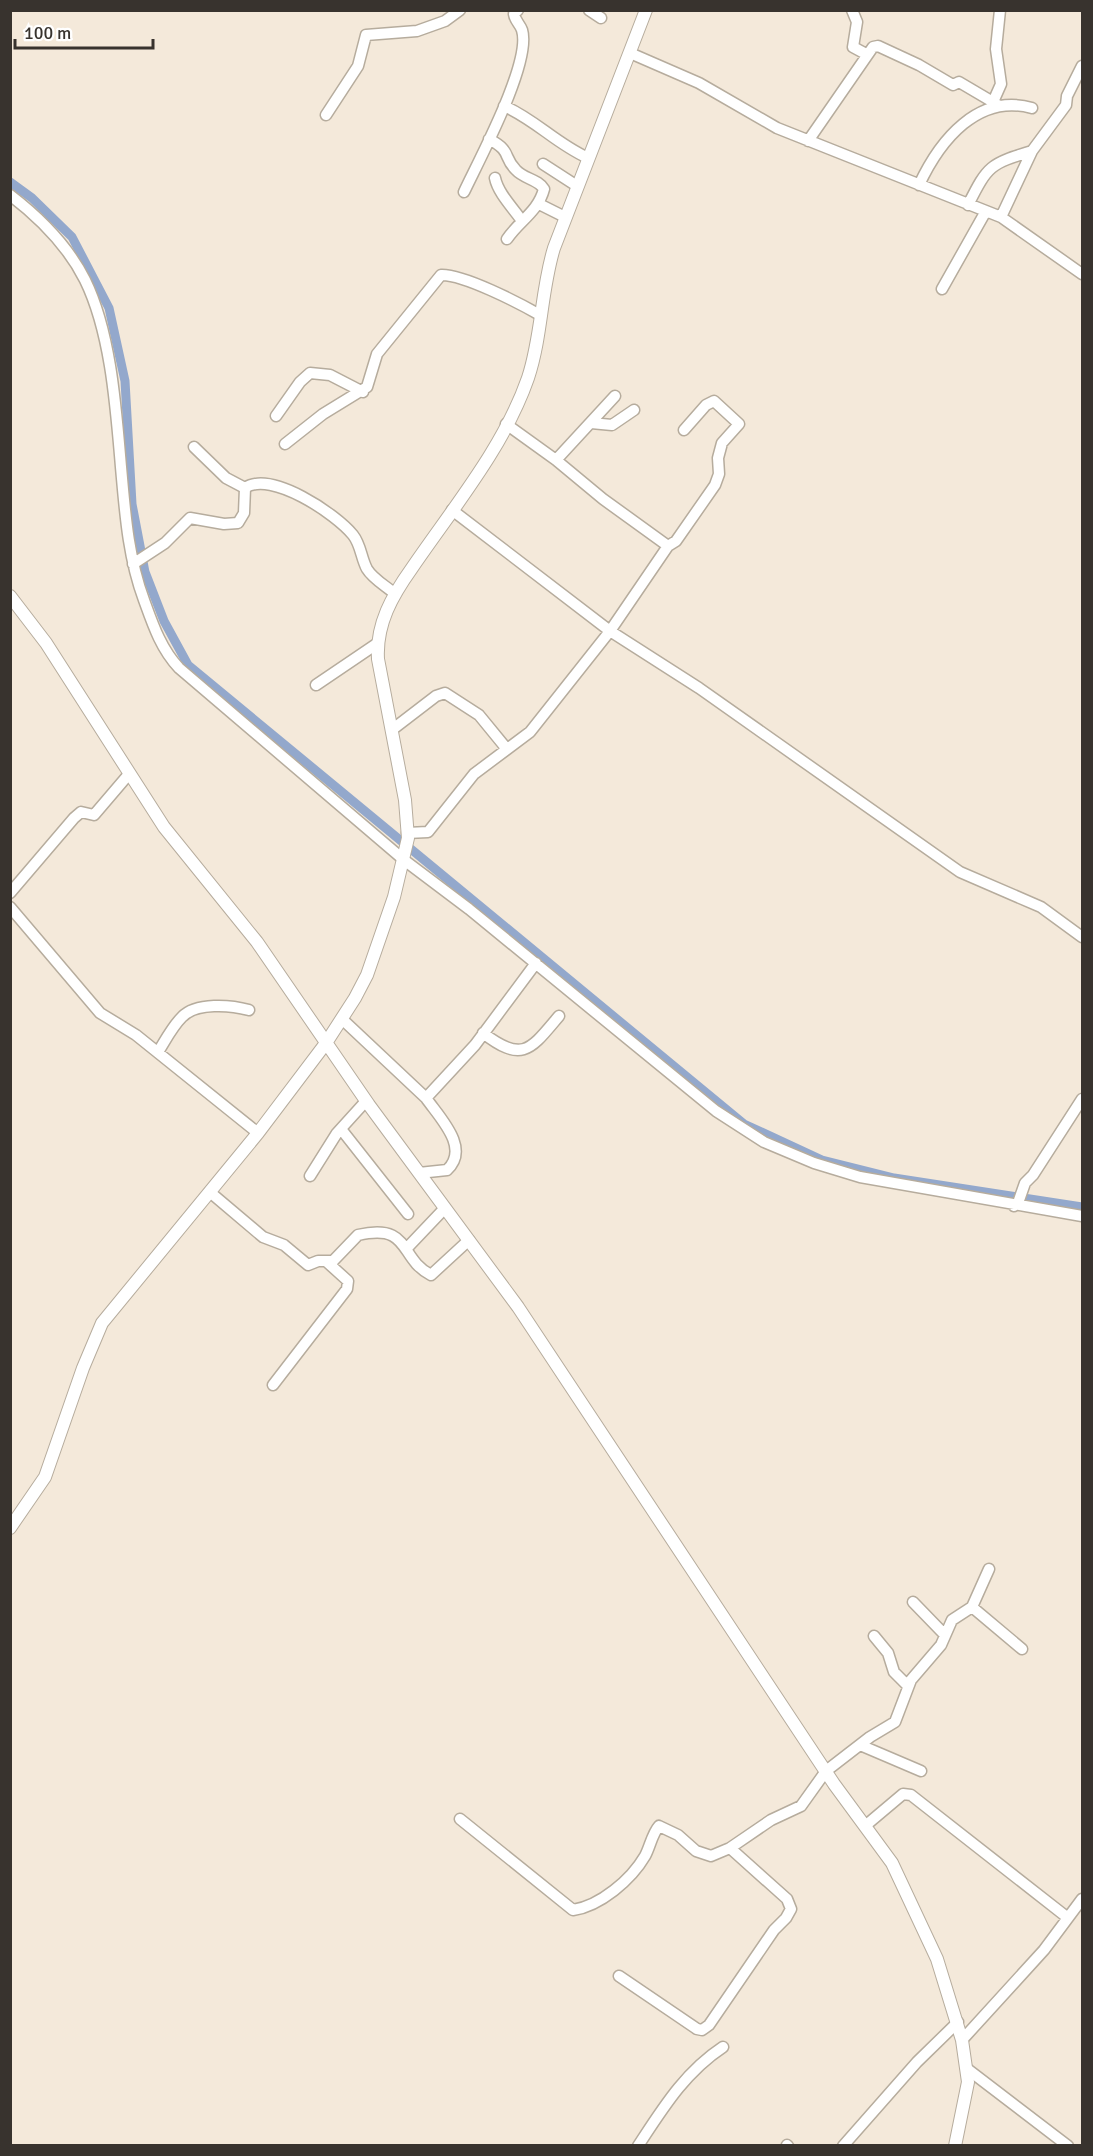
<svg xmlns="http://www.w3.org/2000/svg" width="1093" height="2156" font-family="Signika,sans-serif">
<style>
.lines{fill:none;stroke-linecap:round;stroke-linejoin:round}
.canal{stroke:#93a8cc;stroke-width:9}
.minor-casing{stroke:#b6ac9d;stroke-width:13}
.tertiary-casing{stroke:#b6ac9d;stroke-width:14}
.minor{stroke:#fff;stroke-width:10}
.tertiary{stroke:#fff;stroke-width:12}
</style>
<rect width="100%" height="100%" fill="#f4e9da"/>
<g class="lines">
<path class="canal" d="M10 182 32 198 72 237 109 308 125 381 132 504 145 572 164 621 188 665 744 1124 822 1160 894 1178 1082 1207"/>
<defs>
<path id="minor" d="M589 10 601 18
M852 10 857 22 853 47 866 54
M630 53 699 83 777 128 1001 217 1082 274
M993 102 1001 84 996 49 1000 10
M504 106C536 120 555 143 588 158
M326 115 358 66 366 35 417 31 445 21 460 10
M489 139C513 152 502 156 516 170 524 179 538 179 544 189 538 212 519 221 507 239
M808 141 873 47 878 46 919 65 953 85 959 82 998 105
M543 164 577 186
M495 178C498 193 513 208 522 221
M919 185C940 140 978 93 1032 108
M464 192C479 160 532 62 522 30 520 24 515 21 514 14L518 10
M10 195C40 218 68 246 85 280 111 333 116 408 121 467 125 512 128 557 144 600 153 625 161 649 179 668L404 860 469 909 716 1111 764 1142 814 1163 860 1177 1082 1216
M539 204 565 217
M968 205C988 165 990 164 1032 151
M1001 217 1032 151 1066 105 1067 96 1082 66
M942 289 986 211
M276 416 300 382 310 373 330 375 363 392
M591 423 612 425 634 410
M506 424 556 460 603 499 668 546 676 541 715 485 719 474 718 458 722 443 739 424 714 401 706 405 684 430
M285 444 323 414 367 387 377 354 441 275C463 274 519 303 540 315
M194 447 226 478 245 488
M556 460 615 396
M452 510 610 631 699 688 960 872 1041 907 1082 937
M133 564 165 543 190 518 224 524 238 523 244 513 245 488C271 470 336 514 353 535 361 545 361 558 367 569 373 579 386 586 395 594
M316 685 378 643
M393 729 436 696 445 693 479 715 506 748
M407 833 428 832 474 774 530 732 610 631 668 546
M10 893 74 818 81 812 94 815 129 774
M10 907 100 1013 136 1035 258 1133
M342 1019 426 1098 475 1045 536 963
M483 1033C523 1064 531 1049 559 1016
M158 1052C165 1041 172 1027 182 1017 196 1002 231 1005 249 1010
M341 1129 408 1214
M419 1173 447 1170C471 1148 439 1117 426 1098
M310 1176 337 1133 366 1101
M211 1193 263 1237 284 1245 308 1265 318 1261H333L358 1235C412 1223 398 1258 431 1275L469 1240
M1014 1206 1018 1203 1025 1183 1033 1175 1082 1099
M407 1248 445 1208
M273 1385 347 1289 348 1281 327 1262
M913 1602 945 1635
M972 1607 1022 1649
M874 1636 888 1653 894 1672 908 1686
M860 1745 921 1771
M460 1819 573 1910C600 1906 631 1880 645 1856 650 1847 652 1834 659 1826L678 1835 696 1851 711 1856 730 1848 771 1820 801 1806 826 1771 870 1737 895 1722 911 1680 941 1645 952 1620 972 1607 989 1569
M865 1826 903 1794 911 1795 1068 1918
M619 1976 697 2029 702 2030 709 2025 774 1930 786 1918 791 1909 787 1899 730 1848
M962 2040 1044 1950 1082 1899
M966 2068 1068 2146
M787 2145 788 2146
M638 2146C663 2108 685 2072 723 2047
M843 2146 917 2062 958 2022"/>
<path id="tertiary" d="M10 596 46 643 164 827 257 942 369 1105 518 1307 834 1784 892 1863 937 1959 962 2040 968 2082 955 2146
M10 1528 45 1477 83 1368 102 1323 258 1133 326 1043 355 998 367 975 394 897 408 838 405 800 378 659C376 624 392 596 412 568 453 508 504 447 528 378 542 336 541 290 554 248L646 10"/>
</defs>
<use href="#minor" class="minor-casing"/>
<use href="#tertiary" class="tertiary-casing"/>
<use href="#minor" class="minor"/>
<use href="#tertiary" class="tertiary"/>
</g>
<rect width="1093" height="2156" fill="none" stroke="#38332e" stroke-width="24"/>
<path d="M15 39v9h138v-9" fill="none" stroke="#38332e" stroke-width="3"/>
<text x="24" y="39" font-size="18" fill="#38332e" stroke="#ffffff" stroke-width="4.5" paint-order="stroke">100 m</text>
</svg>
